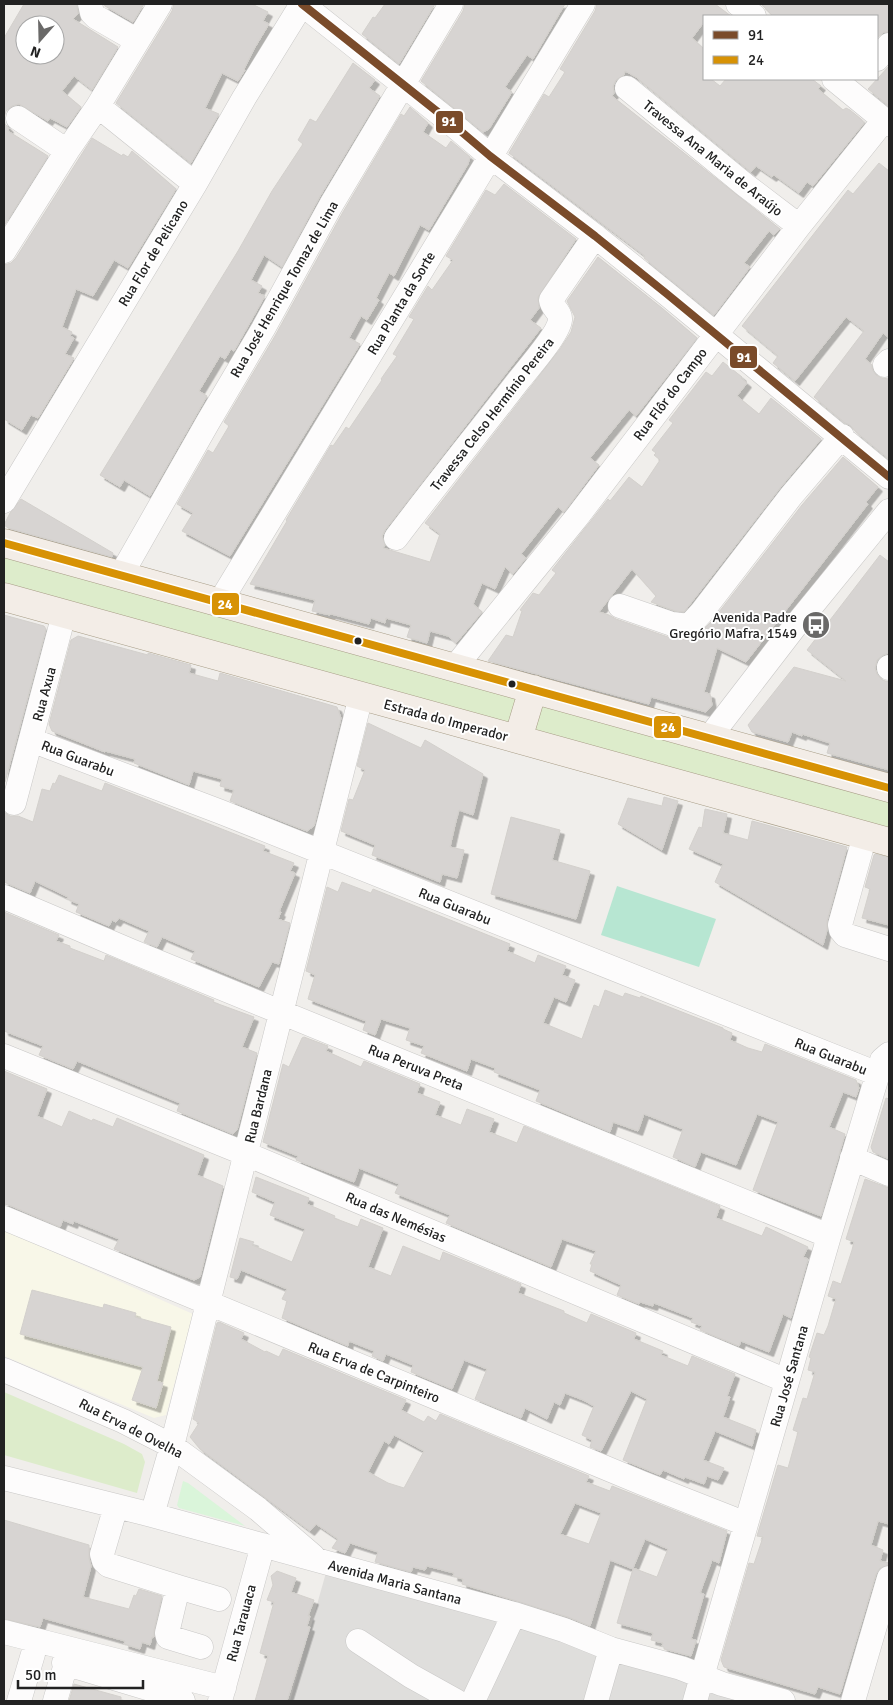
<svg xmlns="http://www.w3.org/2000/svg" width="893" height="1705" font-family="Signika,sans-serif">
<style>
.residential{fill:#dfdedc}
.education{fill:#f8f7e8}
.grass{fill:#ddeccb}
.park{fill:#daf5da}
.pitch{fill:#b7e6d2}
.building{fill:#d7d4d2;stroke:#d3d0cc;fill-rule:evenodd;filter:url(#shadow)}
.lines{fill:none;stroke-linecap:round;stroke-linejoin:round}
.minor-casing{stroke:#c9c8c7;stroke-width:25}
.major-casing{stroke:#a79c86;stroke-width:29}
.minor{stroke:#fdfcfc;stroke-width:24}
.major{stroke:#f3ede7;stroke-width:28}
.bus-1-casing{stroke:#fff;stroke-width:11}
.bus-2-casing{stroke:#fff;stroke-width:11}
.bus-1{stroke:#7a4b2a;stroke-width:8}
.bus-2{stroke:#d79205;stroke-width:8}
.bus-dot{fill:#222;stroke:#fff;stroke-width:2}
.labels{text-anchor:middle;stroke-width:4;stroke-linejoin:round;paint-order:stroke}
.street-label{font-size:14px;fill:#222;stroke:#fff}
.poi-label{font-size:14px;fill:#222;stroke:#fff;text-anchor:end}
.line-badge{stroke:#fff;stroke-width:2}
.badge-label{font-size:14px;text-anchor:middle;font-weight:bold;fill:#fff}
</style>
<defs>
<filter id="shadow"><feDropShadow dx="4.5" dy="4.5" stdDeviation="0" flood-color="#0004"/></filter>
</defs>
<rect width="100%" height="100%" fill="#f0eeeb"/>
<path class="residential" d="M327 1569 775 1701H290Z"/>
<path class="education" d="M4 1230 193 1314 166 1415 154 1418 4 1356Z"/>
<path class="grass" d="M4 556 889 801V829L4 583Z
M4 1392 124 1444 142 1454 145 1462 137 1493 4 1455Z"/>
<path class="park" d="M183 1481 188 1483 245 1526 179 1508 177 1505Z"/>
<path class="pitch" d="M617 886 716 919 699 967 601 935Z"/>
<path class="building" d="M24 4H77L78 14 73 19 118 47 92 90 74 76 62 91 81 107 67 127 50 118 48 121 19 104 12 106 6 111 4 118 5 124 9 128 8 131 48 156 4 226V38ZM25 25H55V55H25Z
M104 4H144L133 22 105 6Z
M174 4H252L268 12 263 21 269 24 254 49 244 69 245 70 238 81 222 73 205 108 219 114 191 163 116 103 172 11Z
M385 4H435L399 64 362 34 373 17 375 18Z
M465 4H565L533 59 527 55 505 87 512 92 489 129 483 132 421 81 463 11Z
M597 4H715L731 16H704V22L692 38 704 49V79H711L720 86 726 79H812L821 86 818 89 843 110 846 108 850 110 861 119 864 123 813 186 807 182 799 193 774 175 772 177 756 166 751 172 636 77 625 71 624 75 616 80 613 86 614 93 612 96 780 229 774 235 769 231 744 263 750 267 714 315 644 258 645 256 509 153 544 94 549 97 565 72 560 69 595 11Z
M761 4H889V32H884L877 38V16H773Z
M353 63 375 80 369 88 380 96 319 198 282 267 264 255 251 280 262 286 258 293 265 296 234 351 231 349 225 359 220 356 199 391 207 396 150 496 124 480 120 487 100 475 238 251 272 191 303 144 298 140 310 119 316 122Z
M889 66V106L868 89Z
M410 107 428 123 423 132 446 148 451 141 470 157 468 164 429 230 420 225 394 276 389 273 376 298 379 300 367 320 361 316 349 338 360 344 230 556 182 531 193 513 177 504 208 450 213 453 229 426 224 422 275 336 343 212 401 114 404 116Z
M92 138 122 156 123 154 128 157 132 151 176 189 128 268 114 260 93 296 76 289 62 327 72 332 70 336 74 338 65 354 74 358 38 418 31 415 22 430 4 419V265L11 263 16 258Z
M879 163 889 171V338L883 333 865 359 872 365V369L876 375 882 378 889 379V459L856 432 850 425 845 423 814 397 864 331 846 317 795 381 773 363 778 356 742 326 848 190 853 194Z
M504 184 576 239 538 297 539 308 530 320 541 328 385 530 382 536 385 545 383 548 430 562 440 534 425 523 560 349 571 332 575 317 567 301 598 257 662 308 697 338 636 416 629 410 590 458 599 465 564 512 558 507 521 554 526 558 513 574 505 567 495 589 482 583 473 604 482 612 456 643 448 636 430 631 427 643 407 637 411 625 386 618 385 623 371 618 369 624 331 614 330 615 312 611 315 600 250 584 287 521 286 520 331 445 333 446 346 427 349 429 382 380 381 379 397 356 393 354 414 319 409 317 428 286 432 290 453 260 446 256 486 190 495 195Z
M723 362 742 377 741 378 747 383 737 396 759 414 771 398 821 439 780 488 684 612 675 611 651 602 656 596 632 569 599 612 609 615 616 619 668 637 687 640 694 639 712 621 802 505 843 457 878 487 866 502 868 504 746 662 717 648 704 692 710 694 712 705 706 712 651 697 649 704 488 661 506 635 513 637 522 611 520 610 533 593 539 595 556 573 552 570 608 499 610 501 629 477 642 487 660 460 654 455 656 453 652 450 673 423 669 420 706 372 712 376Z
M21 499 113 553 112 557 8 528 4 525 10 513Z
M880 555 889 562V653L883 655 877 660 875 668 877 674 882 680 889 682V770L827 753 830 743 802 734V736L792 732 788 742 752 732 748 725 794 667 846 681 807 650Z
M4 615 44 626 46 629 5 782 4 781Z
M78 636 148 655V653L191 665 189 673 218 681 220 673 337 707 341 718 314 826 307 831 230 801 234 790 220 786 222 779 193 771 189 785 134 763 135 759 105 751V752L52 731 49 724 71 640Z
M368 723 421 748 425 740 483 774 473 815 459 810 455 825 450 847 464 850 457 878 442 874 440 882 372 855 375 845 341 831 349 799 353 800 365 770 357 766Z
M59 775 102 791 105 783 265 846 263 851 294 863 290 871 295 873 279 912H281L278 919 290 923 279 964 272 962 259 987 191 959 195 951 162 937 157 947 144 942 149 931 119 918 116 922 112 920 109 926 76 912 79 904 67 899 68 897 35 881 30 893 4 882V812L10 816H18L33 822 42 789 50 791 53 783 55 784Z
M664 797 678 801 662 850 618 824 628 798 662 806Z
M705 809 727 814 723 833 748 840 752 821 847 847 827 921V930L823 945 715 882 723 864 689 849 699 827 702 828Z
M511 817 560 830 552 860 590 871 576 919 491 894Z
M875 854 889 857V925L862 918 870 889 865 887 874 855Z
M342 882 371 893 373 889 510 944 507 951 535 963 538 955 566 966 562 975 575 980 566 1002 554 997 543 1023 582 1039 594 1005 599 1007 605 990 623 997 625 993 640 998 641 996 723 1028V1029L732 1033 730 1040 748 1048 762 1052 765 1044 856 1080 859 1088 856 1097 843 1092 829 1127 845 1134 821 1216 753 1190 778 1122 757 1114 736 1165 701 1152 695 1167 673 1157 683 1129 644 1114 638 1131 613 1122 610 1132 536 1101 540 1090 494 1072 495 1068 471 1059 467 1071 421 1053 424 1046 406 1040 410 1028 381 1019 375 1035 363 1030 366 1021 308 999 315 975 306 971 327 887 338 892Z
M4 912 59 935 56 941 70 946V948L104 961 106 955 214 1000 213 1002 254 1017 242 1047 257 1053 237 1130 233 1134 177 1111 180 1103 77 1061 73 1069 39 1055 43 1046 4 1031Z
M304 1037 328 1046 326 1051 361 1067 364 1061 420 1084 417 1093 440 1102 435 1115 461 1125 467 1109 494 1119 489 1132 517 1143 524 1126 720 1206 716 1218 762 1236 766 1227 808 1247 803 1257 808 1259 791 1318 783 1314 769 1352 741 1341 739 1346 700 1330 702 1326 691 1322 693 1318 654 1303 653 1306 640 1302 639 1304 617 1295 621 1285 590 1271 592 1264H590L596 1251 562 1239 551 1267 446 1223 450 1215 395 1193 399 1184 359 1168 354 1182 296 1160 298 1156 263 1142 283 1064 289 1067 302 1038Z
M4 1071 47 1089 37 1116 62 1127 69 1111 92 1121 93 1119 113 1127 117 1118 204 1155 197 1175 223 1186 200 1277 194 1280 114 1249 119 1239 74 1221 73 1224 63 1220 60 1227 9 1205 4 1204Z
M886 1098 889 1099V1159L873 1152 871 1147Z
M256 1177 309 1198 307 1204 335 1216 334 1218 358 1227 361 1219 383 1228 368 1267 391 1276 403 1246 440 1261 443 1252 521 1284 518 1293 564 1311V1313L587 1323 591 1314 636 1333 634 1339 663 1351 661 1355 688 1366 692 1356 735 1374 727 1396 730 1397 723 1417 756 1430 752 1446 715 1431 703 1460 724 1468 718 1480 707 1476 704 1484 685 1477 684 1479 663 1470 660 1475 623 1460 647 1399 631 1391 601 1451 590 1447 592 1440 582 1435 594 1406 583 1400 565 1393 560 1405 554 1402 547 1419 525 1408 521 1418 475 1399 487 1369 464 1360 452 1389 411 1372 413 1365 386 1354 383 1361 372 1356 374 1351 349 1341 348 1346 282 1318 287 1301 282 1299 287 1289 241 1270 237 1279 230 1277 240 1238 254 1242 252 1245 292 1262 305 1229 270 1215 275 1202 252 1192Z
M865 1179 889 1188V1524L878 1521 871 1545 883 1550 880 1561 889 1563V1565L880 1568 876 1574 840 1694 818 1687 815 1694 724 1667 721 1660 749 1563 754 1564 763 1537 757 1536 778 1465 788 1468 798 1432 793 1430 803 1398 807 1399 815 1372 808 1370 811 1358 809 1357 817 1333 824 1335 828 1326 836 1299 828 1296 833 1281 841 1284 852 1250 854 1242 846 1239Z
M32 1290 103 1308 104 1304 136 1313 135 1317 171 1327 157 1381 163 1383 156 1408 132 1400 143 1367 20 1334Z
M219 1322 244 1333 241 1339 265 1352 266 1351 279 1357 283 1349 406 1400 401 1410 424 1422 428 1416 436 1421 440 1414 589 1476 586 1482 610 1491 612 1486 727 1531 719 1563 712 1560 700 1593 704 1594 691 1639 696 1640 691 1656 664 1649V1647L662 1646 663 1643 651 1640 653 1633 617 1623 633 1569 610 1560 590 1626 568 1617 462 1584 463 1579 453 1576 454 1573 427 1566 425 1570 413 1567 411 1572 375 1562 378 1552 350 1543 345 1553 332 1548 338 1539 316 1524 310 1531 200 1449 190 1437 199 1423 193 1419 217 1323ZM394 1435 424 1451 404 1488 388 1483 368 1472 384 1441 389 1444ZM575 1503 601 1513 589 1544 560 1534ZM645 1539 668 1549 657 1577 633 1568Z
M4 1520 89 1545V1558L91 1566 83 1597 129 1609 134 1595 136 1596 139 1589 162 1596 154 1630V1637H152L150 1645 142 1642 140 1649 124 1644 125 1641 43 1618 40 1627 4 1619Z
M277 1571 296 1578 291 1592 314 1600 308 1616H310L307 1626 310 1627 287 1701H255L268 1656 260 1653 274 1602 267 1600 273 1585 271 1576Z
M74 1684 121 1697V1701H69Z"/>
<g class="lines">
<defs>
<path id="minor" d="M90 4 92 13 96 17 129 36
M302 4 444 117 490 156 595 236 667 294 889 477
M738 4 754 16
M877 59 889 45
M834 79 889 124
M627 88 745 185 799 226
M98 106 195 184
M67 151 98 106 160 4
M4 251 67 151 18 118
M885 365 889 361
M4 501 195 184 244 98 302 4
M396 538C436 485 478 433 519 380 528 369 559 333 560 320 561 312 552 308 551 300L595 236
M121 575 208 422 263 329 331 205 451 4
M220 602 583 4
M620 606 672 624 689 626 701 613 791 496 842 436
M455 667 577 517 799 226 884 120
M889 667V668
M709 738 796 625 889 511
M31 740 221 812 878 1074
M14 803 64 614
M865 835 840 925 841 930 845 935 889 949
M4 897 131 951 829 1236
M4 1056 246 1154 787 1381
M852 1158 889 1174
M4 1218 642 1483 746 1524
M4 1370 123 1421 172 1446 258 1509 313 1556
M4 1478 152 1515 514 1614 564 1630 611 1649 681 1668 722 1684 783 1701
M116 1506 102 1554 104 1561 108 1565 178 1587 167 1633 168 1637 201 1647
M152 1515 172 1446 361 696
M178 1587 219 1599
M4 1632 224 1688
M358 1641 411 1676 456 1701
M64 1663 177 1697 183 1701
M19 1701 33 1654
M55 1701 66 1664
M220 1701 263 1545
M473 1701 514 1614
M596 1701 611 1649
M695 1701 829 1236 882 1060 889 1054
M853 1701 889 1578"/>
<path id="major" d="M4 543 889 788
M4 597 889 842
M518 739 533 689"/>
</defs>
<use href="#minor" class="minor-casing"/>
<use href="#major" class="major-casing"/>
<use href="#minor" class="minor"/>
<use href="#major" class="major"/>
<defs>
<path id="bus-1" d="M302 4 444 117 490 156 595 236 667 294 889 477"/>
<path id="bus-2" d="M4 543 889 788"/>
</defs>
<use href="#bus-1" class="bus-1-casing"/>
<use href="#bus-2" class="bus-2-casing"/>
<use href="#bus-1" class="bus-1"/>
<use href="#bus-2" class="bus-2"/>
</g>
<defs>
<symbol id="bus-disc" viewBox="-11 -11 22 22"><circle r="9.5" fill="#6a6968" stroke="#fff"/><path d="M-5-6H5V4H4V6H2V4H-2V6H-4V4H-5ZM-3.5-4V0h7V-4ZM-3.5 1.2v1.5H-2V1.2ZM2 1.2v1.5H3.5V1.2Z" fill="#fff"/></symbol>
</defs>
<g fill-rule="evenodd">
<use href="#bus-disc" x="800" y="609" width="32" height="32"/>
</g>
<g class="bus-dot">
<circle cx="358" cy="641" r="4.5"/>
<circle cx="512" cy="684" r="4.5"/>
</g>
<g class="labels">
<g class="street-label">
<text transform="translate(713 158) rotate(39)" y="5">Travessa Ana Maria de Araújo</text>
<text transform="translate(153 253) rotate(-59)" y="5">Rua Flor de Pelicano</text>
<text transform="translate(284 289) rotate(-60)" y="5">Rua José Henrique Tomaz de Lima</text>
<text transform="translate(401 303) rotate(-59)" y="5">Rua Planta da Sorte</text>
<text transform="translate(670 394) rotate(-53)" y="5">Rua Flôr do Campo</text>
<text transform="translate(492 414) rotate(-52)" y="5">Travessa Celso Hermínio Pereira</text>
<text transform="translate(44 694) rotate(-75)" y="5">Rua Axua</text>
<text transform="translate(446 720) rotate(15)" y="5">Estrada do Imperador</text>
<text transform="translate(78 758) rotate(21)" y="5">Rua Guarabu</text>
<text transform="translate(455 906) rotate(22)" y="5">Rua Guarabu</text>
<text transform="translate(831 1056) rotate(22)" y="5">Rua Guarabu</text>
<text transform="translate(416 1067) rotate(22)" y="5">Rua Peruva Preta</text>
<text transform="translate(258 1106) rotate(-76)" y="5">Rua Bardana</text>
<text transform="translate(396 1217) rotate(23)" y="5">Rua das Nemésias</text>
<text transform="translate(374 1372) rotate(22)" y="5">Rua Erva de Carpinteiro</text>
<text transform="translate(789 1376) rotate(-74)" y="5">Rua José Santana</text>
<text transform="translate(131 1428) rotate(27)" y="5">Rua Erva de Ovelha</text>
<text transform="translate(395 1582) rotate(15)" y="5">Avenida Maria Santana</text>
<text transform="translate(241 1623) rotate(-75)" y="5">Rua Tarauaca</text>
</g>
<g class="poi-label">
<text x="797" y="622">Avenida Padre<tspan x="797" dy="16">Gregório Mafra, 1549</tspan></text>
</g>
</g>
<g class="line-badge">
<rect x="435" y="110" width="29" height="24" rx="5" fill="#7a4b2a"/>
<rect x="729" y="345" width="29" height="24" rx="5" fill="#7a4b2a"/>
<rect x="211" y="592" width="29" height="24" rx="5" fill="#d79205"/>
<rect x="653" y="715" width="29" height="24" rx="5" fill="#d79205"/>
</g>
<g class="badge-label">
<text x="449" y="126">91</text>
<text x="744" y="362">91</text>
<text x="225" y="609">24</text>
<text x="668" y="732">24</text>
</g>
<rect width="893" height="1705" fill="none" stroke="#222222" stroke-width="10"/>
<rect x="703" y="15" width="175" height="65" fill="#ffffff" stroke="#a7a7a7"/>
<rect x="713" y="31" width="25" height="8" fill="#7a4b2a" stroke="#a7a7a7"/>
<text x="748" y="40" font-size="15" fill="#222222">91</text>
<rect x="713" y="56" width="25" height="8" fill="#d79205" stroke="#a7a7a7"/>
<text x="748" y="65" font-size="15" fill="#222222">24</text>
<g transform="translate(40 40) rotate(200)"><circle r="24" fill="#ffffff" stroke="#a7a7a7"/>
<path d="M0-4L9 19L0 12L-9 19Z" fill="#6a6968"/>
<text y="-8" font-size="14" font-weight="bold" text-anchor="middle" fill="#222222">N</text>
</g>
<path d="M18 1680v8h125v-8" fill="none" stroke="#222222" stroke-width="2.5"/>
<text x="25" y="1680" font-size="15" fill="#222222" stroke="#ffffff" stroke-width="4" paint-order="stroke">50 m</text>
</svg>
